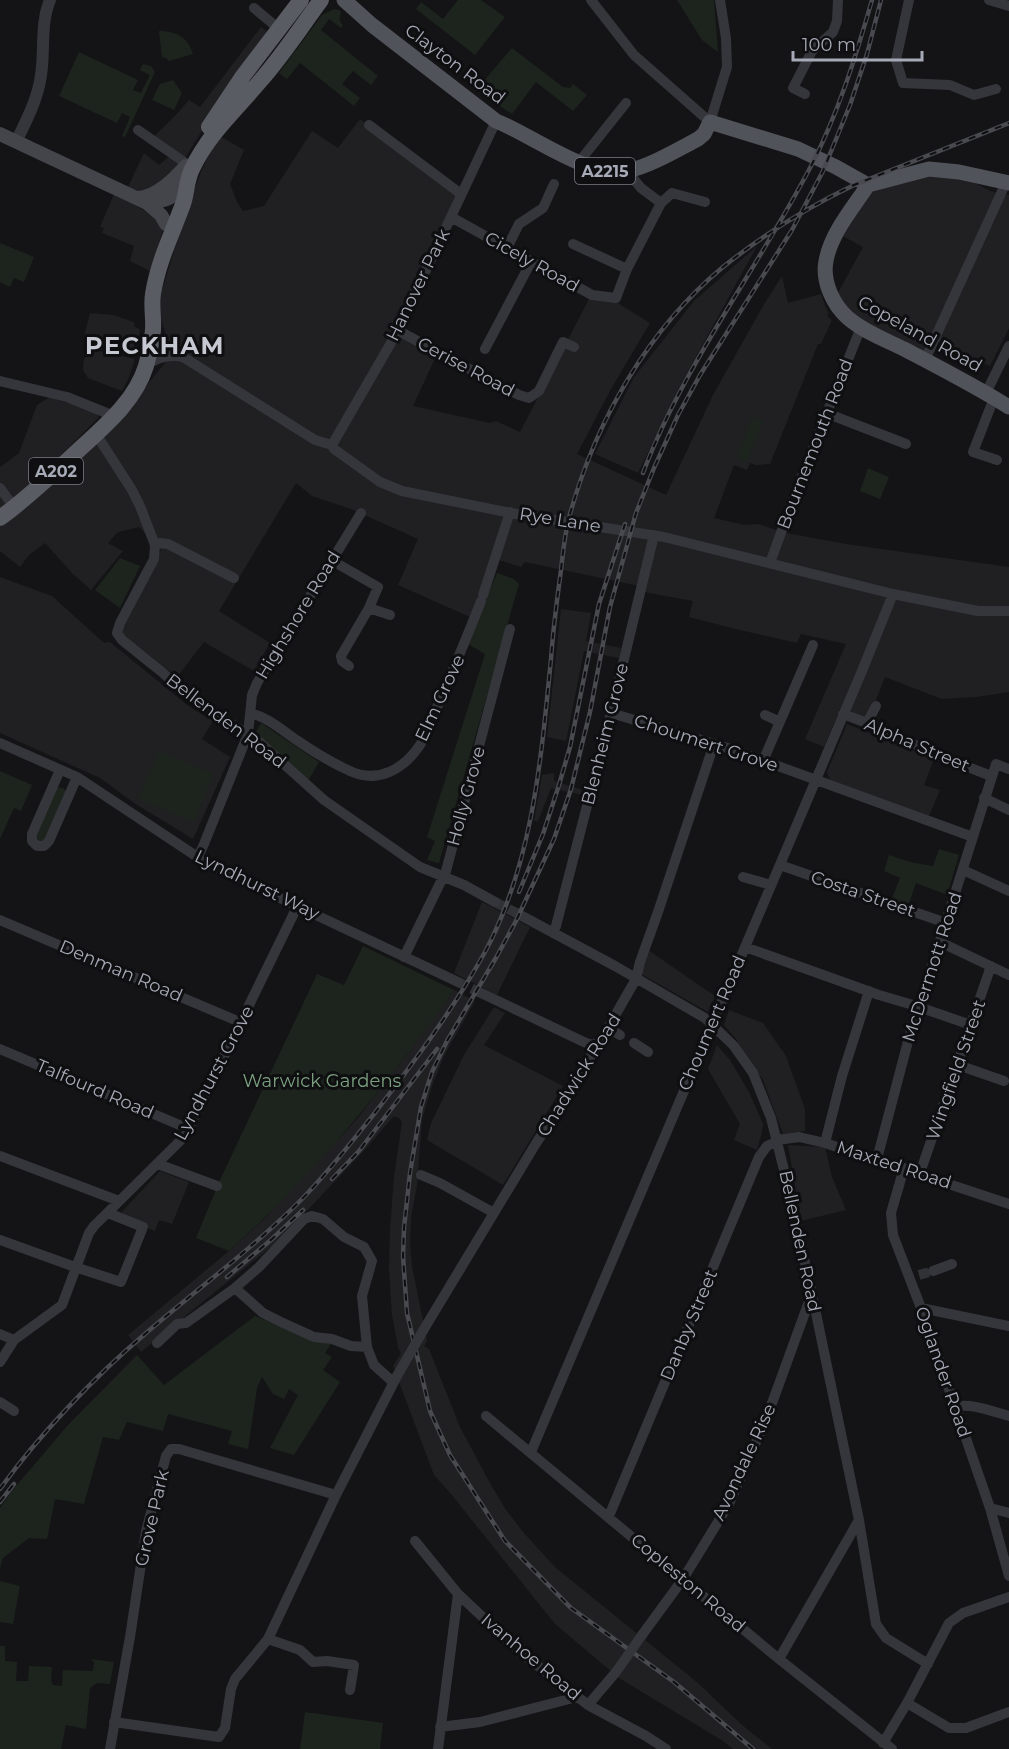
<svg xmlns="http://www.w3.org/2000/svg" width="1009" height="1749" font-family="Montserrat,sans-serif">
<style>
.built{fill:#202023}
.green{fill:#1c241d}
.lines{fill:none;stroke-linecap:round;stroke-linejoin:round}
.minor-tunnel{stroke:#313236;stroke-width:10;stroke-dasharray:10 5;stroke-linecap:butt}
.minor{stroke:#35363b;stroke-width:10}
.tertiary{stroke:#35363b;stroke-width:12}
.secondary{stroke:#43454b;stroke-width:14}
.primary{stroke:#51535a;stroke-width:15}
.trunk{stroke:#595c63;stroke-width:16}
.rail-casing{stroke:#484a50;stroke-width:4.5}
.rail{stroke:#0f0f11;stroke-width:2;stroke-dasharray:7;stroke-linecap:butt}
.minor-bridge{stroke:#35363b;stroke-width:10}
.labels{text-anchor:middle;stroke-width:6;stroke-linejoin:round;paint-order:stroke}
.shield{fill:#0f0f11;stroke:#797c84;stroke-width:1.5}
.shield-label{font-size:16px;font-weight:bold;fill:#a6aab6}
.street-label{font-size:18px;fill:#a6aab6;stroke:#0f0f11}
.park-label{font-size:18px;fill:#7ca180;stroke:#0f0f11}
.district-label{font-size:24px;font-weight:bold;letter-spacing:1.5px;fill:#c7c9d2;stroke:#0f0f11}
</style>
<rect width="100%" height="100%" fill="#141416"/>
<path class="built" d="M261 27 270 34 207 123 178 169 144 194 128 187 144 153 159 165 172 154 152 138 174 117 189 100 200 107Z
M360 119 458 196 395 328 437 354 413 406 490 423 496 421 520 432 590 297 616 302 650 323 611 389 577 454 666 495 713 395 763 306 782 276 788 303 821 294 826 308 829 313 827 316 832 320 821 344H818L770 464 756 465 750 463 747 470 734 465 714 518 744 525 759 524 781 532 846 544 1009 567V692L977 697 942 699 885 677 868 720 840 709 824 747 805 739 846 644 801 634 797 643 740 630 689 617 693 601 644 592V587L525 562 521 567 492 558 470 617 398 585 418 539 351 509 312 496 296 483 219 611 270 643 254 671 204 642 177 677 143 650 134 646 124 638 122 627 161 550 139 527 118 532 108 543 123 551 91 590 72 573 45 543 29 555 20 567 0 551V527L64 474 114 425 165 363 170 348 159 312V300L186 212 201 172 218 135 244 150 230 184 237 202 243 211 264 206 312 131 338 148Z
M929 169 971 181 990 191 1009 195V328L990 366 934 340 925 360 833 302 863 247 837 233 868 185Z
M114 194 153 215 159 223 162 232 152 272 130 261 134 246 102 233 104 228 100 227Z
M757 246 681 384 638 473 595 454 634 377 694 301Z
M90 313 113 315 134 322 135 327 140 329 137 349 120 351 86 340 84 337Z
M94 350 135 359 129 377 122 391 88 378 83 370 84 359Z
M50 397 92 411 97 413 98 418 19 497 0 511V467L19 453 37 405Z
M0 577 52 596 104 643 110 642 187 705 213 721 202 739 230 757 193 839 134 803 100 778 0 733Z
M561 609 591 613 586 641 621 648 619 658 584 651 566 741 547 737Z
M847 724 934 759 924 785 940 790 929 816 830 780 827 772Z
M554 773V781L583 790 582 795 551 788 538 821H534L542 775Z
M482 902 530 927 497 995 454 973Z
M648 950 715 996 708 1012 641 974Z
M454 990 475 1001 445 1054 433 1083 422 1119 417 1186 411 1217 410 1242 412 1266 427 1341 424 1346 429 1349 460 1427 491 1485 506 1510 524 1533 555 1567 698 1683 742 1725 772 1749H733L723 1741 619 1678 555 1624 451 1494 434 1475 393 1366 401 1353 398 1347 392 1315 389 1269 390 1229 394 1177 402 1122 399 1118 394 1116 361 1154 278 1241 141 1352 128 1335 229 1251 263 1220 356 1120 402 1061Z
M494 1007 505 1013 484 1045 563 1086 503 1185 427 1140 431 1123 464 1055Z
M729 1010 763 1023 786 1056 805 1109V1131L783 1134 763 1080 736 1039 724 1025Z
M717 1045 730 1060 749 1092 763 1124 762 1132 757 1150 734 1140 740 1124 708 1069Z
M788 1145 825 1147 832 1177 846 1210 801 1221Z
M160 1171 189 1182 172 1224 159 1220 155 1231 118 1216Z"/>
<path class="green" d="M458 0H481L505 17 475 55 416 9 421 2 443 19Z
M677 0H714L718 52 702 40Z
M334 9 339 10 341 13C339 18 339 21 343 25L341 28 329 19 321 30 378 76 371 85 353 71 342 84 360 98 354 106 300 63 287 79 279 73 322 15Z
M159 31C176 31 188 37 193 54L169 61 166 58 162 57Z
M512 48 563 87 570 88 573 84 587 95 573 111 536 82 512 114 476 90Z
M79 52 138 80 133 90 141 93 150 75 140 70 143 64 151 66 155 72 125 137 122 136 130 117 122 113 117 123 59 96Z
M173 80 182 93 174 110 152 100 160 84Z
M0 243 34 257 24 282 14 278 10 287 0 282Z
M752 417 763 421 747 462 737 458Z
M868 468 889 477 880 499 860 491Z
M120 558 140 566 120 608 95 590Z
M497 573 514 579 519 584 439 863 427 860 435 841 427 837 485 654 468 644Z
M261 723 319 762 308 781 254 735Z
M159 751 214 774 194 822 138 799Z
M0 771 32 785 21 811 14 808 0 839Z
M57 787 63 788 66 791 46 838 43 841H38L36 833Z
M939 849 959 855 947 895 916 883 909 904 892 898 900 878 884 871 889 855 910 862 933 866Z
M363 946 454 990C388 1084 315 1174 229 1251L196 1238 220 1180 317 974 344 985Z
M255 1316 312 1340 331 1344 325 1353 332 1357 323 1370 340 1382 294 1455 270 1448 298 1395 289 1389 284 1399 273 1394 262 1377 257 1388 248 1449 228 1444 232 1431 168 1414 163 1431 127 1422 119 1440 103 1437 84 1504 55 1499 47 1539 29 1538 3 1558 0 1569V1508L11 1492 67 1426 137 1355 164 1385Z
M0 1581 20 1586 13 1624 0 1622Z
M0 1646H5V1661L17 1662 16 1681H28L29 1666 52 1667 51 1681 53 1685 62 1686 63 1670 93 1671 94 1662 90 1659 114 1662 110 1684 97 1683 90 1688 86 1729 66 1725 61 1749H0Z
M305 1712 383 1723 380 1749H300Z"/>
<g class="lines">
<path class="minor-tunnel" d="M495 902 522 916
M458 982 481 993
M919 1275 933 1271"/>
<path class="minor" d="M591 0 634 55 710 122 727 67 726 38 720 0
M909 0 896 60 903 83 950 85 974 95 996 89
M989 0 1009 6
M254 8 279 29
M805 94 793 88 812 51 833 32 837 21 838 0
M369 125 461 194
M138 130 187 164
M579 162 626 103
M661 203 672 193 705 202
M451 217 592 295 616 298 627 269 661 203 641 188 627 171
M573 244 627 269
M507 248 519 224 543 208 554 184
M397 330 473 371 519 395 529 398 539 391 563 342 574 347
M485 349 531 262
M925 360 1003 189 1004 182
M146 365C158 358 169 354 183 357L315 440 332 445 334 449 380 482 402 491 516 514 664 537 893 594 978 611H1009
M0 381 67 397 114 416
M986 393 1009 346
M994 398 973 452 997 460
M826 413 906 444
M96 434 132 490 140 506 155 545 154 559 120 623 117 633 122 640 162 672 188 696 257 740 324 800 420 867 464 885 495 902
M332 445 396 334 496 121
M0 488 14 507
M155 545 160 543 168 544 234 578
M331 560 378 587 369 608 341 656 342 661 349 666
M770 563 798 486 861 327
M483 595 510 512
M369 608 390 615
M251 713C269 718 283 731 298 741 314 752 332 763 350 771 378 784 404 769 420 745 429 730 438 703 446 686 458 658 470 630 481 601
M611 713 731 749 973 837
M843 714 867 723 935 754 991 776
M765 715 780 722
M867 723 876 706
M0 743 77 777 208 864 458 982
M763 761 813 645
M60 770 32 834V841L37 846H44L49 841 77 777
M984 798 1009 810
M198 857 204 844 248 734 252 695 257 683 361 513
M780 865 946 923
M963 870 1009 891
M743 877 771 885
M522 916 615 966 705 1018 734 1046 753 1073 771 1118 784 1170 812 1294 859 1520 876 1624 886 1638 928 1664
M0 920 242 1023
M553 933 556 926 611 713 654 535
M940 942 1009 975
M745 947 879 995 913 1005 971 1025
M404 957 446 871 510 629
M481 993 586 1043 594 1045
M608 1028 620 1035
M634 1043 648 1052
M0 1049 189 1129
M958 1065 1004 1081
M777 1140 799 1137 825 1143 1009 1204
M825 1143 842 1076 869 991
M0 1156 119 1201
M877 1159 915 1015 919 1007 996 764 1009 769
M158 1164 217 1186
M904 1168 891 1213 893 1235 921 1308 990 1508 1009 1576
M920 1173 991 966
M421 1175 440 1183 494 1213
M0 1240 75 1267 121 1282 143 1227 108 1213
M933 1271 952 1264
M235 1288 263 1313 281 1322 314 1337 332 1339 351 1346 367 1347
M921 1308 1009 1326
M424 1329 535 1145 590 1059 594 1045 601 1040 636 979 640 962 658 912 714 744
M0 1334 14 1340
M157 1343 177 1324 186 1323 235 1288 259 1267 304 1219 312 1216 323 1219 344 1237 364 1247 372 1261 362 1296 367 1347 374 1365 393 1382
M0 1362 14 1340 62 1305 89 1233 94 1226 185 1136 298 905
M0 1402 14 1411
M955 1407C969 1402 994 1412 1009 1416
M486 1416 779 1659 892 1749
M531 1452 862 671 893 594
M990 1508 1009 1513
M609 1516 759 1157 767 1146 778 1141
M415 1541 458 1594 519 1651 588 1705 646 1736 666 1749
M642 1635 683 1579 729 1504 767 1417 811 1296
M268 1639 300 1650 313 1662 327 1661 354 1665 350 1690
M779 1659 859 1520
M907 1703 949 1728H966L1009 1712
M588 1705 616 1672
M114 1722 219 1737 225 1728 231 1689 235 1679 268 1639 336 1495 397 1376
M440 1727 480 1722 577 1697
M883 1743 907 1703 949 1623 963 1613 1009 1597
M110 1749 130 1637 146 1531 166 1456 171 1449H179L336 1495
M438 1749 458 1594"/>
<path class="tertiary" d="M16 142C26 121 38 99 41 75 45 50 40 24 50 0"/>
<path class="secondary" d="M0 134 147 203 161 215 166 224
M139 198C158 196 174 179 186 166
M147 203C165 202 175 197 186 184"/>
<path class="primary" d="M344 0 372 25 496 121C530 134 591 180 627 171 650 166 677 150 698 139L704 134 710 122 798 149 836 167 868 185 929 169 959 172 1009 183
M868 185C853 208 831 233 826 261 822 281 833 305 848 318 864 332 886 340 904 349 940 368 975 386 1009 407"/>
<path class="trunk" d="M209 127 243 76 301 0
M0 518C24 501 47 479 69 459 97 432 134 405 146 366 149 355 152 342 153 330 154 318 151 306 153 294 158 262 172 234 183 204 187 192 186 182 192 169 209 133 236 110 261 80 283 55 301 27 321 0"/>
<defs>
<path id="rail" d="M643 473C684 364 757 270 811 166 838 114 856 56 872 0
M519 892 543 834 559 785 570 747 599 604 625 524
M332 1179 359 1151 437 1049
M227 1277 272 1239 303 1210
M0 1489C39 1435 94 1377 145 1334 196 1290 252 1249 300 1201 327 1174 350 1144 374 1114 414 1062 453 1010 485 952 533 862 541 759 551 659 553 629 557 600 561 570 563 551 565 532 570 514 596 421 648 329 723 267 763 235 808 207 854 185L1009 123
M0 1502 14 1484
M753 1749 674 1682 571 1608 505 1541 450 1455 430 1411 407 1313 403 1256 404 1228 410 1173 421 1107 432 1072 447 1041 497 956 516 921 554 839 571 789 590 712 610 607 636 513 654 468 678 415 700 375 792 230 823 171 850 105 867 54 881 0"/>
</defs>
<use href="#rail" class="rail-casing"/>
<use href="#rail" class="rail"/>
<path class="minor-bridge" d="M397 1376 424 1329
M616 1672 642 1635"/>
</g>
<g class="labels">
<g class="shield">
<rect x="575" y="158" width="60" height="26" rx="4.5"/>
<rect x="29" y="458" width="54" height="26" rx="4.5"/>
</g>
<g class="shield-label">
<text x="605" y="177">A2215</text>
<text x="56" y="477">A202</text>
</g>
<g class="street-label">
<text transform="translate(455 64) rotate(37)" y="6">Clayton Road</text>
<text transform="translate(532 262) rotate(29)" y="6">Cicely Road</text>
<text transform="translate(418 285) rotate(-64)" y="6">Hanover Park</text>
<text transform="translate(920 334) rotate(29)" y="6">Copeland Road</text>
<text transform="translate(466 367) rotate(28)" y="6">Cerise Road</text>
<text transform="translate(815 444) rotate(-69)" y="6">Bournemouth Road</text>
<text transform="translate(560 520) rotate(9)" y="6">Rye Lane</text>
<text transform="translate(298 615) rotate(-59)" y="6">Highshore Road</text>
<text transform="translate(440 698) rotate(-65)" y="6">Elm Grove</text>
<text transform="translate(226 721) rotate(37)" y="6">Bellenden Road</text>
<text transform="translate(605 734) rotate(-76)" y="6">Blenheim Grove</text>
<text transform="translate(706 743) rotate(18)" y="6">Choumert Grove</text>
<text transform="translate(917 745) rotate(23)" y="6">Alpha Street</text>
<text transform="translate(466 796) rotate(-75)" y="6">Holly Grove</text>
<text transform="translate(257 885) rotate(26)" y="6">Lyndhurst Way</text>
<text transform="translate(863 894) rotate(19)" y="6">Costa Street</text>
<text transform="translate(932 967) rotate(-72)" y="6">McDermott Road</text>
<text transform="translate(121 971) rotate(23)" y="6">Denman Road</text>
<text transform="translate(712 1023) rotate(-67)" y="6">Choumert Road</text>
<text transform="translate(956 1070) rotate(-71)" y="6">Wingfield Street</text>
<text transform="translate(214 1073) rotate(-62)" y="6">Lyndhurst Grove</text>
<text transform="translate(579 1075) rotate(-58)" y="6">Chadwick Road</text>
<text transform="translate(95 1089) rotate(23)" y="6">Talfourd Road</text>
<text transform="translate(894 1165) rotate(18)" y="6">Maxted Road</text>
<text transform="translate(800 1241) rotate(78)" y="6">Bellenden Road</text>
<text transform="translate(689 1325) rotate(-67)" y="6">Danby Street</text>
<text transform="translate(943 1372) rotate(71)" y="6">Oglander Road</text>
<text transform="translate(744 1462) rotate(-65)" y="6">Avondale Rise</text>
<text transform="translate(152 1518) rotate(-77)" y="6">Grove Park</text>
<text transform="translate(688 1583) rotate(40)" y="6">Copleston Road</text>
<text transform="translate(531 1657) rotate(40)" y="6">Ivanhoe Road</text>
</g>
<g class="park-label">
<text x="322" y="1087">Warwick Gardens</text>
</g>
<g class="district-label">
<text x="155" y="354">PECKHAM</text>
</g>
</g>
<path d="M793 51v9h129v-9" fill="none" stroke="#a6aab6" stroke-width="3"/>
<text x="802" y="51" font-size="18" fill="#a6aab6" stroke="#0f0f11" stroke-width="4.5" paint-order="stroke">100 m</text>
</svg>
